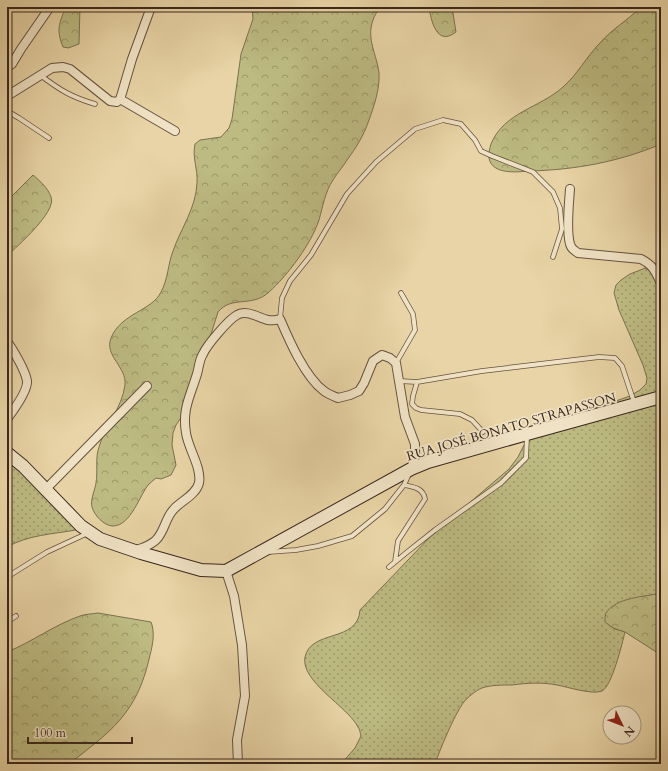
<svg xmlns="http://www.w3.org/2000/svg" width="668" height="771" font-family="Cardo,serif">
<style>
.grass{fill:url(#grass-dots);stroke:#7c7150}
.forest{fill:url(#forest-crowns);stroke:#7c7150}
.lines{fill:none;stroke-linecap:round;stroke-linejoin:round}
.lane-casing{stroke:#665240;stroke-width:5.5}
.street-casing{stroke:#665240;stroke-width:10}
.secondary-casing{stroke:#3a271e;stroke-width:14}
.lane{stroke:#f0e3c5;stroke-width:4}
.street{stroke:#f0e3c5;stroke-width:8}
.secondary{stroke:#f0e3c5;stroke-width:12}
.labels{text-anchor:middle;stroke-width:3.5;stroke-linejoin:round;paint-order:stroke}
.street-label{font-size:13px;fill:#3a271e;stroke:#f0e3c5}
</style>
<defs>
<pattern id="grass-dots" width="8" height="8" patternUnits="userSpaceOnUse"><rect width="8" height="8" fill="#bdbb82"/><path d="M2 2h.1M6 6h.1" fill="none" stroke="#9b986a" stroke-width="1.8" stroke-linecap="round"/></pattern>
<pattern id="forest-crowns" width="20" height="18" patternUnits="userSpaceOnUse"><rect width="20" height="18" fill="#bdbb82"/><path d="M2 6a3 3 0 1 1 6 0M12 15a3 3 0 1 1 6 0" fill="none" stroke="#9b986a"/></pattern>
</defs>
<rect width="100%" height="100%" fill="#e8d4a6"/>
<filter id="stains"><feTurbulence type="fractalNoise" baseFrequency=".005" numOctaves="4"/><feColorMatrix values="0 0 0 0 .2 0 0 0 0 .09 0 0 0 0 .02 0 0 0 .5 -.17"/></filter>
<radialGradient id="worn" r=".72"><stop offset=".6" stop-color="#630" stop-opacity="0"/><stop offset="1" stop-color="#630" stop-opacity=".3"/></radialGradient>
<path class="grass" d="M661 262V593C643 598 626 598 611 608L613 628 625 632C622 644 612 686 602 691 592 695 568 687 557 685 542 682 527 683 512 685 502 685 491 685 482 688 475 691 468 697 463 703 454 716 440 749 435 764H341L355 748 361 736C360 733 360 729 358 727 348 707 300 681 305 657 311 629 358 643 360 610L433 534 509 469 518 457 527 439 553 423 630 396 640 390 646 384 647 378 643 365 619 310 614 293 616 285 621 280 630 274Z
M7 454 40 486 76 530C53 534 28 535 7 547Z"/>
<path class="forest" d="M66 7H80L79 44 68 48 63 47C56 30 59 23 66 7Z
M252 7H380C378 11 374 16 373 20 366 39 377 55 379 73 380 89 374 106 369 120 364 135 356 148 347 160 343 167 337 173 333 180 325 192 323 206 319 220 311 244 288 275 269 292 252 308 232 295 218 312L188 407 176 425 173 433 172 445 176 465 171 475 161 479 156 478C154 480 151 482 149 484 140 494 131 526 113 526 104 526 94 515 92 507 90 500 95 490 96 483 98 471 95 458 99 447 105 426 122 408 125 385 127 367 104 356 111 338 121 313 152 311 161 292 168 279 168 264 173 251 181 228 196 208 197 183 198 168 192 159 195 144L200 140 221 137 229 128 232 119 241 54 253 19Z
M429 7H452L456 32C437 47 431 21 429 7Z
M641 7H661V144C619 162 574 170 529 171 517 172 492 175 489 158 488 154 490 148 491 144 504 112 540 108 563 87 577 75 587 56 600 43 612 29 628 20 641 7Z
M33 175C40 181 48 188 51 197 57 212 17 246 7 256V201Z
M661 593V655L625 632 613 628 605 622C605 619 605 615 606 613 616 597 645 597 661 593Z
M98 613 151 622C155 632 153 644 150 655 141 696 126 719 93 745 85 751 77 759 68 763 61 766 18 764 7 764V652C32 642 54 625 80 616 85 614 92 614 98 613Z"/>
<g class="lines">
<defs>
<path id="lane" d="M40 75C60 90 71 97 95 104
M7 111 19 118 49 138
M280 319 282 298 290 281 311 255 347 194 376 162 415 129 443 120 461 124 475 140 481 151 492 156 533 172 553 192 560 208 562 229 553 257
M396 363 415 330 413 314 401 293
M399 381 417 382 482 371 599 357 615 358 622 366 634 402
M417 382 413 396 412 404 416 408 421 410 460 414 472 420 483 432
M268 552 296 550 318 546 352 536 385 509 404 485 409 474
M395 562 398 541 425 499C423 488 414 487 404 485
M389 567 406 553 435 530 501 483 526 458 527 436
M7 577 47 552 88 533
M7 622 16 616"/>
<path id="street" d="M7 67 12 64 21 49 50 7
M7 96 52 68 63 67 70 69 110 101 117 102 120 99 122 93 132 59 151 7
M120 99 175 131
M570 189C569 204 566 230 570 244 571 249 574 250 578 253L641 259C654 266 655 271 661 283
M7 419C13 411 28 391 27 381 25 369 15 354 9 344
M45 490 147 386
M134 551C141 548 150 546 156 540 165 531 165 518 174 509 181 501 196 495 199 483 202 468 188 448 186 433 182 409 190 397 197 374 199 368 199 360 203 354 207 345 228 320 237 315 246 309 259 318 268 320 273 321 276 320 280 319 289 340 305 377 324 391 328 394 333 396 338 398L350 395 359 391 364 383 373 361 382 355 390 358 396 363 405 417 415 444V457L411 469
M226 571 234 596 242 645 245 696 237 740 238 764"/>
<path id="secondary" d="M7 453 23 466 81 526 100 539 141 553 201 570 226 571 411 469 428 462 527 434 661 397"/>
</defs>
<use href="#lane" class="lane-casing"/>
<use href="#street" class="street-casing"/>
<use href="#secondary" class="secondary-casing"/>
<use href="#lane" class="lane"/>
<use href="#street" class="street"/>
<use href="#secondary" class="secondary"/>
</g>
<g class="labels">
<g class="street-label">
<text transform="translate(511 426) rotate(-16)" y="5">RUA JOSÉ BONATO STRAPASSON</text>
</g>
</g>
<rect width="668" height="771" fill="none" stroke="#e8d4a6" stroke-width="24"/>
<rect x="8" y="8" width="652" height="755" fill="none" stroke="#3a271e" stroke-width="2"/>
<rect x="12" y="12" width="644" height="747" fill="none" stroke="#3a271e"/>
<g transform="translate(622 725) rotate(133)"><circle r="19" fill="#f0e3c5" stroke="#a79882"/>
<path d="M0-3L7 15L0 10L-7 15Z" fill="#8f2418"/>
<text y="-6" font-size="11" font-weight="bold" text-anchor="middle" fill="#3a271e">N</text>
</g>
<path d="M28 737v6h104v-6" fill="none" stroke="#3a271e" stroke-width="2"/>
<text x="34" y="737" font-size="12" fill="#3a271e" stroke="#f0e3c5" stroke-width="3" paint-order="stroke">100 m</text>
<rect width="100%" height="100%" filter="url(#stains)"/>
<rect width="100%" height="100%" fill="url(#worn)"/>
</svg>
